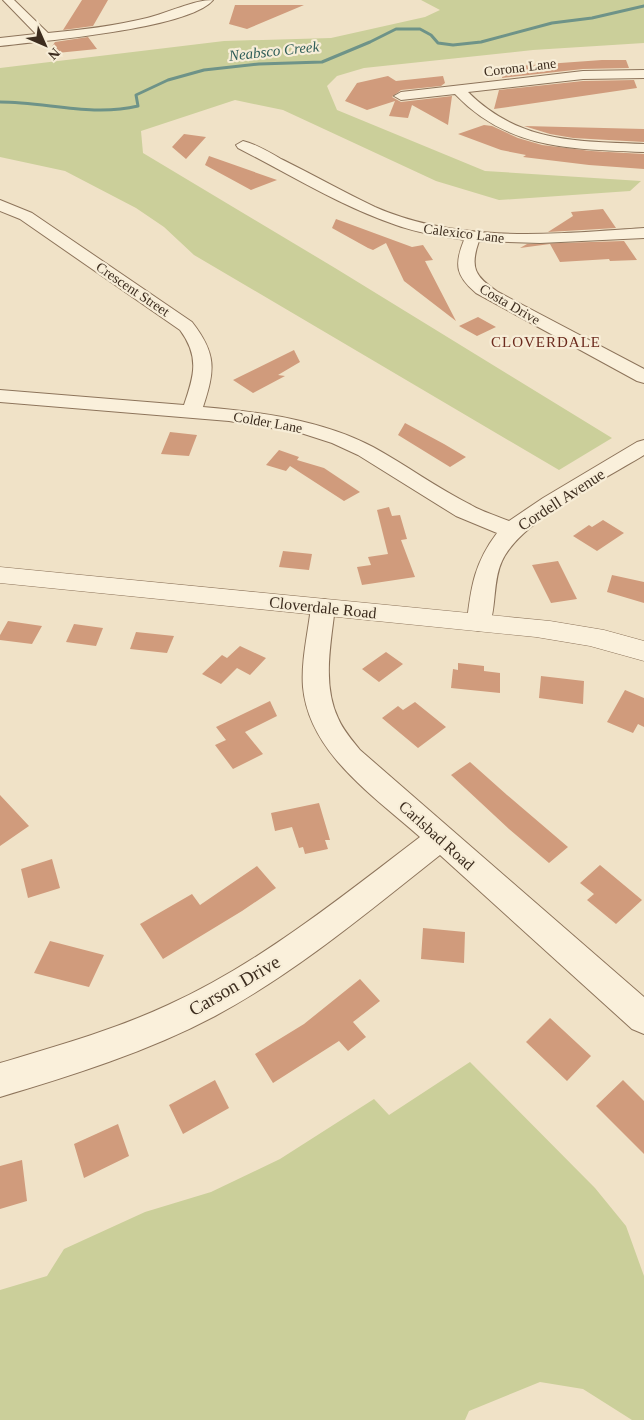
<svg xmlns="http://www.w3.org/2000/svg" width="644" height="1420" font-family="Georgia,serif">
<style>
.green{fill:#cbcf9a}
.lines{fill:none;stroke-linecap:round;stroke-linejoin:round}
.stream{stroke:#6e9388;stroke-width:3}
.building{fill:#d09b7c}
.minor-casing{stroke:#8d745b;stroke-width:2}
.tertiary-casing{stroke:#8d745b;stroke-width:1}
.minor{fill:#faf0db;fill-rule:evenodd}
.tertiary{fill:#faf0db;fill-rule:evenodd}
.labels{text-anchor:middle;stroke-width:4.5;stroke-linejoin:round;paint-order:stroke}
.far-street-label{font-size:14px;fill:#3d2d1f;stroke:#f7edd7}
.far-water-label{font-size:15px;font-style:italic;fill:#2e5d58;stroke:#f7edd7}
.far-neighbourhood-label{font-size:15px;letter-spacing:1px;fill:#6b2a1d;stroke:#f7edd7}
.street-label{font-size:16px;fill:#3d2d1f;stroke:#f7edd7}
.near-street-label{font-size:19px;fill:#3d2d1f;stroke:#f7edd7}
</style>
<rect width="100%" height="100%" fill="#f0e2c7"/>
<path class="green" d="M421 0H644V43L533 50 364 68 337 76 327 86 337 110 485 171 641 181 630 191 499 200 436 181 283 110 235 100 141 131 143 153 335 268 612 438 559 470 194 255 164 227 136 208 65 171 0 157V68L224 41 331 38 425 17 440 10Z
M470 1062 595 1188 626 1226 644 1276V1420H632L583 1389 540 1382 469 1411 465 1420H0V1290L47 1276 64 1249 145 1212 211 1192 280 1159 374 1099 389 1115Z"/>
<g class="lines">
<path class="stream" d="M0 102C46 102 92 117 138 106L136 95 168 80 204 70 259 64 322 62 370 42 396 29H420L431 35 438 43 453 45 481 42 552 23 592 18 644 6"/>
</g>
<path class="building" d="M82 0H108L93 26 63 30Z
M235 5H304L247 29 229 24Z
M88 37 97 49 47 54 55 42Z
M602 60H626L629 68 583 69 502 78 505 67Z
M388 76 396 81 443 76 445 83 441 86 401 90 392 97 401 102 452 96 448 125 412 105 408 118 389 116 395 101 367 110 345 101 357 83Z
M634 80 637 88 494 109 499 90 583 81Z
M484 125 492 126 518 138 542 145 591 151 644 154V169L589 165 523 157 526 155 501 150 458 134Z
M524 126 644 129V142L573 138 550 134Z
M184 134 206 137 186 159 172 147Z
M209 156 277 180 251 190 205 165Z
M603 209 616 228 548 232 573 216 571 212Z
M336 219 412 247 423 245 433 260 425 261 456 321 404 281 386 243 373 250 368 248 332 228Z
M624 241 637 260 610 261 609 259 560 262 550 244 520 248 527 244Z
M478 317 496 327 477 336 459 326Z
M294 350 300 362 278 375 285 376 253 393 233 380Z
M405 423 444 444 466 457 450 467 398 435Z
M170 432 197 435 189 456 161 454Z
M279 450 299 457 297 460 324 468 360 492 344 501 290 466 286 471 266 465Z
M389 507 392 516 400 515 407 539 401 540 415 577 362 585 357 567 371 565 368 557 388 554 377 510Z
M603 520 624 533 597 551 573 536 589 525 592 527Z
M283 551 312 554 309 570 279 567Z
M558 561 577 599 551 603 532 565Z
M612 575 644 582V603L607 592Z
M8 621 42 626 32 644 0 640V635Z
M74 624 103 628 96 646 66 642Z
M136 632 174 636 167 653 130 649Z
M240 646 266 658 250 675 237 668 221 684 202 674 222 655 227 658Z
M386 652 403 664 379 682 362 669Z
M458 663 484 666V671L500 673V693L451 688 453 669 458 670Z
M541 676 584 681 583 704 539 698Z
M625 690 644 698V727L638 724 633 733 607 722Z
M270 701 277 716 245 732 263 754 233 769 215 745 226 740 216 727Z
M415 702 446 727 418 748 382 718 398 706 403 710Z
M470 762 507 795 568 847 549 863 509 829 451 775Z
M0 795 29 826 0 846Z
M319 803 330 840H325L328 849 305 854 303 847 299 848 292 827 275 831 271 813Z
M52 859 60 888 28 898 21 869Z
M600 865 642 900 616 924 587 900 594 894 580 883Z
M257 866 276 888 242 911 163 959 140 924 192 894 200 905Z
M423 928 465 932 464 963 421 959Z
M50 941 104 955 89 987 34 973Z
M360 979 380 1001 353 1022 366 1037 348 1051 339 1041 273 1083 255 1054 304 1024Z
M550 1018 591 1056 567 1081 526 1042Z
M215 1080 229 1108 183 1134 169 1105Z
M623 1080 644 1101V1154L596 1106Z
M118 1124 129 1156 84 1178 74 1144Z
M22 1160 27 1201 0 1209V1166Z"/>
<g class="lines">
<defs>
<path id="minor" d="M3 0H14L48 33C81 30 114 26 147 18 168 13 193 0 213 0 189 29 41 41 0 46V38L36 34Z
M644 70V78L583 79 468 92C519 143 577 141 644 144V152C572 149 508 150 455 94L401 100 394 96 401 92 583 71Z
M243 141C256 144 269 152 281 159 312 174 343 192 375 207 459 244 555 234 644 228V238L540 243 479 241C469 269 476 277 498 292L644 369V383L637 381 476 293C456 276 454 265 464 240 441 236 418 233 396 225 342 207 289 174 238 148L236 145Z
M0 200 32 213 192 322C217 354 215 370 203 407 260 412 322 420 373 447 406 465 437 488 471 505 483 512 497 516 509 521L543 498 637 442 644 440V455C605 479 520 521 502 561 492 582 497 611 488 628L479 631 470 628 467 622C471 586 475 562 497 533L456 516 358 455 332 443 301 433 229 421 0 402V390L184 405C194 376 200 357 180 330L20 219 0 211Z
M323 599 331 601 335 607C331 643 322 684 338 718 343 730 352 740 360 750L644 997V1034L632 1029 440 855C368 912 297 972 215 1016 147 1052 73 1075 0 1097V1063C57 1046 114 1030 168 1005 260 963 340 898 420 837 374 796 309 753 303 687 301 661 308 633 311 607L315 601Z"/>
<path id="tertiary" d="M0 567 550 621 604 630 644 641V661L590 646 536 637 0 583Z"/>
</defs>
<use href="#minor" class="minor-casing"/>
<use href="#tertiary" class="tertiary-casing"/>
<use href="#minor" class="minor"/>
<use href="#tertiary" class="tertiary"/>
</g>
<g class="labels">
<g class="far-street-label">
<text transform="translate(520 67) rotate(-7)" y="5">Corona Lane</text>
<text transform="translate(464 233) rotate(7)" y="5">Calexico Lane</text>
<text transform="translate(133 289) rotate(34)" y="5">Crescent Street</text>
<text transform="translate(510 304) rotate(30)" y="5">Costa Drive</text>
<text transform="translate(268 422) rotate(10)" y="5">Colder Lane</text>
</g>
<g class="far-water-label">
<text transform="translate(274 51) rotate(-6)" y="5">Neabsco Creek</text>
</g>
<g class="far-neighbourhood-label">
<text x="546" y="347">CLOVERDALE</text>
</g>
<g class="street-label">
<text transform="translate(561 499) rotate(-33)" y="6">Cordell Avenue</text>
<text transform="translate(323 607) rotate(6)" y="6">Cloverdale Road</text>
<text transform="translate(437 835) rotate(42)" y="6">Carlsbad Road</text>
</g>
<g class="near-street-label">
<text transform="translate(234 985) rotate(-30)" y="7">Carson Drive</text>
</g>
</g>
<g transform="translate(45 45) rotate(135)" stroke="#f7edd7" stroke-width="4" paint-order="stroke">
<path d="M0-4L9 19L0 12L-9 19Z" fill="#3d2d1f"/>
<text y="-8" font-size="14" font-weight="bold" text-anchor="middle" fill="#3d2d1f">N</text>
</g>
</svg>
